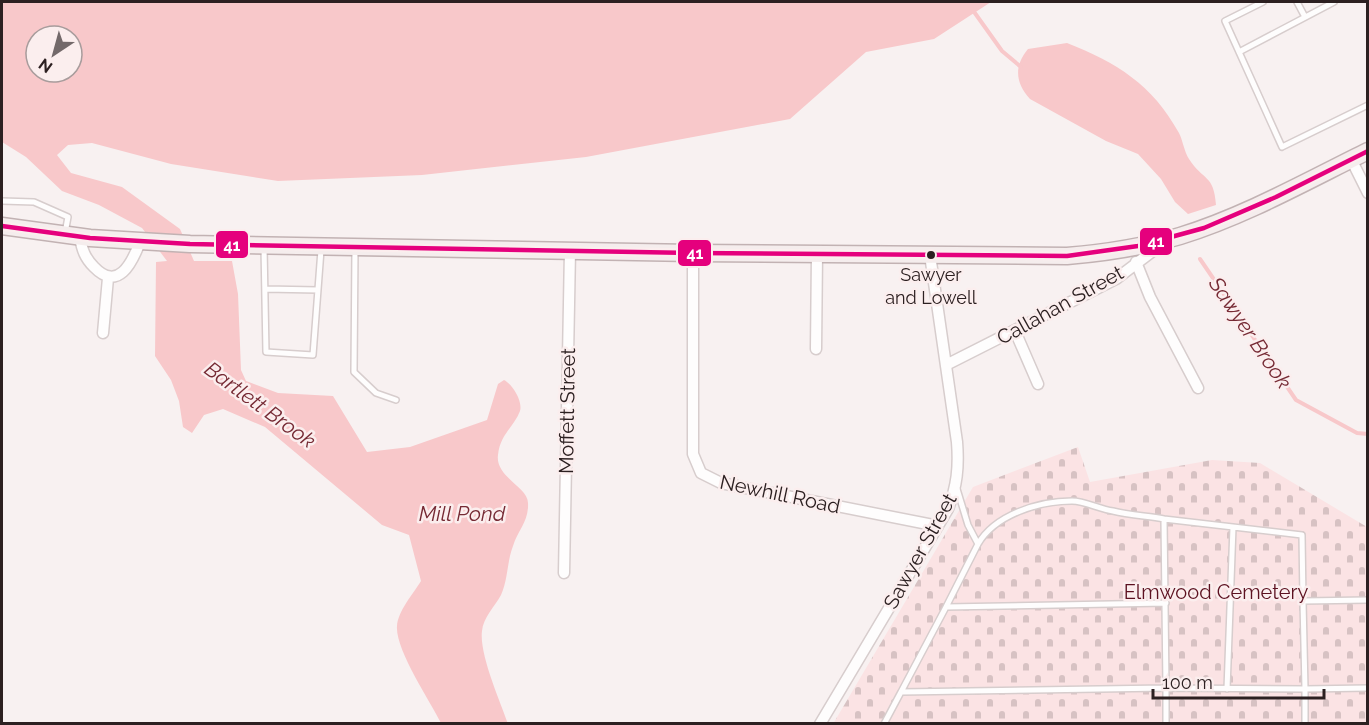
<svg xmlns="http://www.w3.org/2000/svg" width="1369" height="725" font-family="Raleway,sans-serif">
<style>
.cemetery{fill:url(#cemetery-stones)}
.water{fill:#f8c8ca;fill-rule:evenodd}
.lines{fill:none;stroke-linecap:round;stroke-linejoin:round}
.stream{stroke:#f8c8ca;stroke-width:4}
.service-casing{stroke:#d7cdcd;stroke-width:8}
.minor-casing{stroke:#d7cdcd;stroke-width:13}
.primary-casing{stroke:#c2b2b3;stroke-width:19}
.service{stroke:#fefdfd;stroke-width:5}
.minor{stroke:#fefdfd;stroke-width:10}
.primary{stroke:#f5eded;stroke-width:16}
.bus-1-casing{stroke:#fbeeee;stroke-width:9}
.bus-1{stroke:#e5007d;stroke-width:4.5}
.bus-dot{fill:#2c2021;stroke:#fbeeee;stroke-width:2}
.labels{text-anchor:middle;stroke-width:5;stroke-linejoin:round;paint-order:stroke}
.bus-label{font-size:18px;fill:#2c2021;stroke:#fbeeee}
.street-label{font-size:20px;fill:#2c2021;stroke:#fbeeee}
.park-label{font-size:20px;fill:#5c1120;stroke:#fbeeee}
.water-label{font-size:21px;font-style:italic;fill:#762a34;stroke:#fbeeee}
.line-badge{stroke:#fbeeee;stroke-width:2}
.badge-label{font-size:16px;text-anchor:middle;font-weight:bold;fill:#fff}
</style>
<defs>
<pattern id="cemetery-stones" width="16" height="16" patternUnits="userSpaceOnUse" patternTransform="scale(1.5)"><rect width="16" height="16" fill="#fbe3e4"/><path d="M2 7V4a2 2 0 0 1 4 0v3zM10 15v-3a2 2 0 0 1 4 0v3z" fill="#d7c2c3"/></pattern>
</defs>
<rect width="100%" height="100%" fill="#f8f1f1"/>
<path class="cemetery" d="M1078 447 1090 482 1212 460 1260 463 1367 527V723L833 724 973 487Z"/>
<path class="water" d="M2 2H991L934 39 866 52 790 119 586 157 422 175 278 181 171 164 92 143 68 145 57 155 71 173 122 187 180 229 194 261H232L238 294 241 370 246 381 278 393 333 396 367 452 410 447 487 420 498 384 504 380C512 384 523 401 520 411 514 427 500 434 498 455 495 477 528 487 528 503 529 521 518 530 513 546 507 561 508 580 501 595 495 606 483 618 482 631 479 654 500 701 508 724L441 723C430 701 395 649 397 626 398 611 413 594 421 581L409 535 382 525 265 427 223 409 204 415 192 433 183 427 179 401 171 380 155 356 156 262 167 261 142 228 99 205 62 191 26 157 2 142ZM36 36H72V72H36Z
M1067 43C1117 63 1152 84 1179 133 1183 141 1184 151 1189 159 1203 181 1214 174 1216 205L1188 214 1175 202 1161 179 1138 154 1106 141 1030 99C1015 83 1014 66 1028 49Z"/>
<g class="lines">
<path class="stream" d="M967 2 1002 51 1021 67
M1200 259 1296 400 1357 433 1368 434"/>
<defs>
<path id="service" d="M1263 2 1225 21 1282 147 1368 105
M1297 2 1305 17
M1239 52 1334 2
M2 201 34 202 68 217 65 233
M264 247 266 352 313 355 321 250
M355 249 354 372 376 393 396 400
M265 289 318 290
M957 489 968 525 978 544C995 515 1038 501 1072 501 1085 501 1099 509 1113 511 1129 515 1147 516 1164 519L1166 688 901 692 946 607 1166 603
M1164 519 1302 535 1303 601
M1368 600 1303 601 1305 689 1368 688
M946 607 978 544
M1227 689 1233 527
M884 724 901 692
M1166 724V688L1305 689V724"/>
<path id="minor" d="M1351 159 1368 193
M80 237C82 250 85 258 94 267 118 292 132 263 140 242
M693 253V454L701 473 721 483 938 526
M1136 262 1150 297 1198 388
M1015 331 1038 384
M103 333 108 278
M816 349 817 254
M946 365 1116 279 1162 244
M564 573 570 250
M820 724 948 509C957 486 959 467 957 442L930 255"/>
<path id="primary" d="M2 226 90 238 190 244 693 253 1067 256C1104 253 1143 247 1180 236 1245 216 1307 181 1368 151"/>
</defs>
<use href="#service" class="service-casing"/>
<use href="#minor" class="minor-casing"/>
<use href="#primary" class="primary-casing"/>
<use href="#service" class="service"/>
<use href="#minor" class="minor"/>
<use href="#primary" class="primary"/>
<defs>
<path id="bus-1" d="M2 226 90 238 190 244 693 253 1067 256 1138 246 1204 228 1276 197 1368 151"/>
</defs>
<use href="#bus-1" class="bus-1-casing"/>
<use href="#bus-1" class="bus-1"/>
</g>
<circle class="bus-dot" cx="931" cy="255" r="5"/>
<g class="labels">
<g class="bus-label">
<text x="931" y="281">Sawyer<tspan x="931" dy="23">and Lowell</tspan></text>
</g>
<g class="street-label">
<text transform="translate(1060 305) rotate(-29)" y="7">Callahan Street</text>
<text transform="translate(567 411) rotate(-89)" y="7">Moffett Street</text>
<text transform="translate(780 494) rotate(12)" y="7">Newhill Road</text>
<text transform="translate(920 551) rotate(-61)" y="7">Sawyer Street</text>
</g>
<g class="park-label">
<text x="1216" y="599">Elmwood Cemetery</text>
</g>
<g class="water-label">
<text transform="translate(1250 333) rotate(56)" y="7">Sawyer Brook</text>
<text transform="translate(260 405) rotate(36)" y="7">Bartlett Brook</text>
<text x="462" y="521">Mill Pond</text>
</g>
</g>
<g class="line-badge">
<rect x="1139" y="227" width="34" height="29" rx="6" fill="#e5007d"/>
<rect x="215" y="230" width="34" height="29" rx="6" fill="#e5007d"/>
<rect x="677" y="239" width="35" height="28" rx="6" fill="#e5007d"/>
</g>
<g class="badge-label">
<text x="1156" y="247">41</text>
<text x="232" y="251">41</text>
<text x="695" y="259">41</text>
</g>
<rect width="1369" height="725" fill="none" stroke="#2c2021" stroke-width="6"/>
<g transform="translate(54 54) rotate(216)"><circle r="28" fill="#fbeeee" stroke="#a89c9c" stroke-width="1.5"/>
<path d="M0-4.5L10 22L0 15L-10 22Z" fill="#73696a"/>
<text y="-9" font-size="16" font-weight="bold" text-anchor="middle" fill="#2c2021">N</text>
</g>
<path d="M1153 689v9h171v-9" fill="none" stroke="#2c2021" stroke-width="3"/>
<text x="1162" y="689" font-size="18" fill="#2c2021" stroke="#fbeeee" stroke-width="4.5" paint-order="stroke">100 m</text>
</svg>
